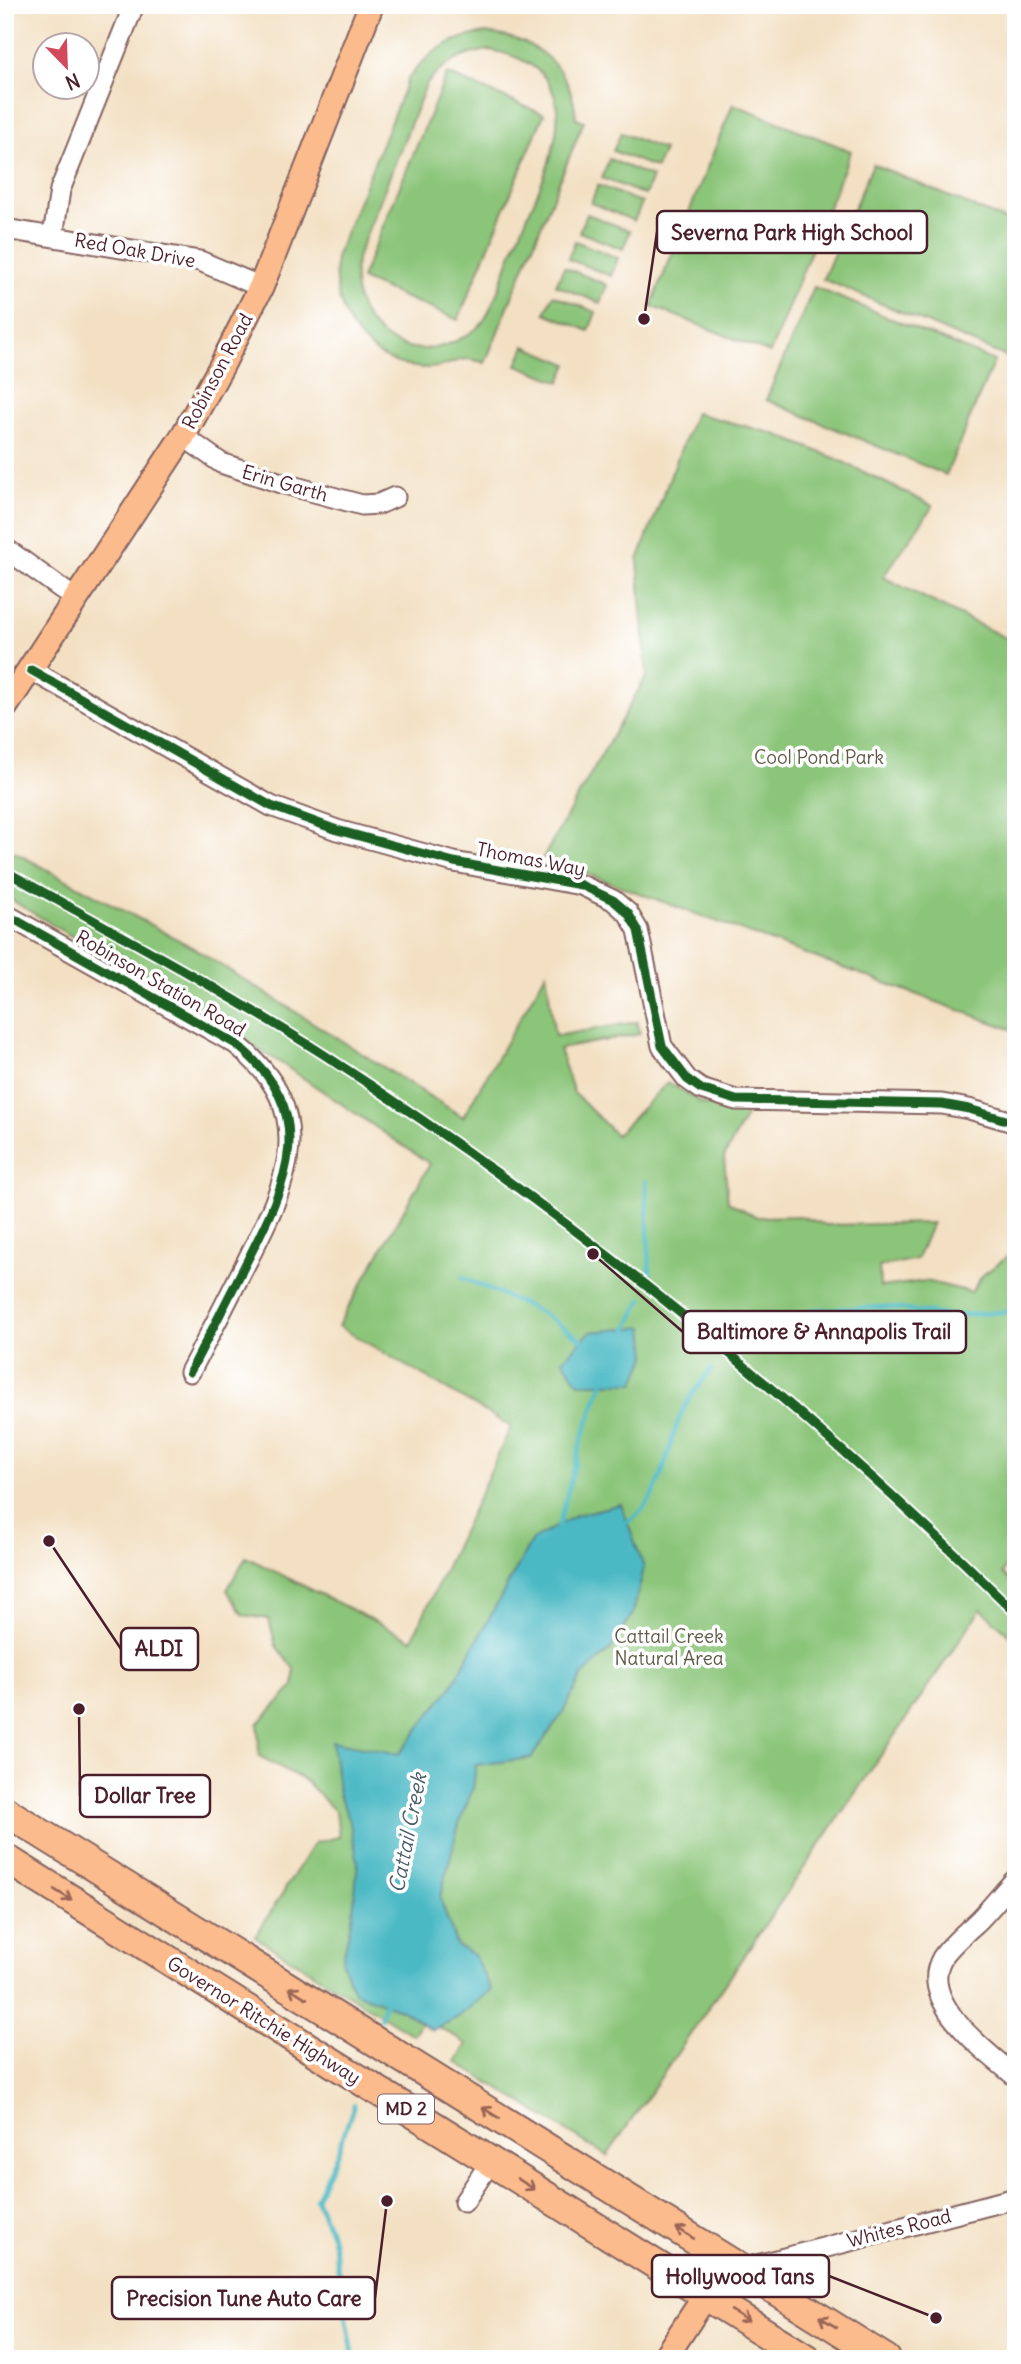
<svg xmlns="http://www.w3.org/2000/svg" width="1021" height="2364" font-family="Delius,sans-serif">
<style>
.green{fill:#8bc579;stroke:#6a7252;stroke-width:2;fill-rule:evenodd}
.water{fill:#4bb9c4;stroke:#4a6c78;stroke-width:2}
.lines{fill:none;stroke-linecap:round;stroke-linejoin:round}
.stream{stroke:#4bb9c4;stroke-width:4.5}
.minor-casing{stroke:#856360;stroke-width:23}
.major-casing{stroke:#856360;stroke-width:28}
.highway-casing{stroke:#856360;stroke-width:32}
.minor{stroke:#fff;stroke-width:19}
.major{stroke:#fbbb8c;stroke-width:24}
.highway{stroke:#fbbb8c;stroke-width:28}
.cycleway-casing{stroke:#fff;stroke-width:13}
.cycleway{stroke:#1b5e20;stroke-width:9}
.oneway{stroke:#9a6557}
.labels{text-anchor:middle;stroke-width:7;stroke-linejoin:round;paint-order:stroke}
.shield{fill:#fff;stroke:#80626b;stroke-width:2}
.shield-label{font-size:18px;font-weight:bold;fill:#4a1f2b}
.street-label{font-size:19px;fill:#4a1f2b;stroke:#fff}
.park-label{font-size:19px;fill:#615946;stroke:#fff}
.water-label{font-size:21px;font-style:italic;fill:#4a5d68;stroke:#fff}
.leader{fill:none;stroke:#4a1f2b;stroke-width:2.5}
.callout-dot{fill:#4a1f2b;stroke:#fff;stroke-width:2.5}
.callout{fill:#fff;stroke:#4a1f2b;stroke-width:2.5}
.callout-label{font-size:21px;text-anchor:middle;font-weight:bold;fill:#4a1f2b}
</style>
<rect width="100%" height="100%" fill="#fff"/>
<filter id="ink" filterUnits="userSpaceOnUse"><feTurbulence type="fractalNoise" baseFrequency=".0143" numOctaves="2"/><feDisplacementMap in="SourceGraphic" scale="14" xChannelSelector="R" yChannelSelector="G"/><feConvolveMatrix kernelMatrix="1 2 1 2 8 2 1 2 1" color-interpolation-filters="sRGB"/></filter>
<filter id="wash" filterUnits="userSpaceOnUse"><feTurbulence type="fractalNoise" baseFrequency=".00686" numOctaves="4" result="noise"/><feDisplacementMap in="SourceGraphic" scale="28" xChannelSelector="R" yChannelSelector="G"/><feGaussianBlur stdDeviation="1.57" result="paint"/><feColorMatrix in="noise" values="0 0 0 0 0 0 0 0 0 0 0 0 0 0 0 0 0 1.4 0 .05"/><feComposite in="paint" operator="in"/></filter>
<g filter="url(#wash)">
<rect width="100%" height="100%" fill="#f3e0c3"/>
<path class="green" d="M486 33C535 38 572 66 576 118L584 121 485 363C456 352 455 368 428 368 367 368 330 314 336 257L408 79C429 51 451 37 486 33ZM490 50C604 71 545 174 517 240 508 261 495 306 482 323 476 331 464 337 456 341 397 369 343 318 357 258L426 85C443 63 462 54 490 50Z
M447 74 544 114 458 320 361 279Z
M733 104 851 151 770 353 651 306Z
M621 133 664 150 656 168 613 151Z
M609 159 652 177 645 195 602 178Z
M873 164 1016 225V361L823 279Z
M598 185 642 203 634 221 591 203Z
M587 214 630 231 623 249 579 232Z
M575 241 618 258 611 276 568 259Z
M564 267 607 285 600 303 556 285Z
M814 287 994 361 946 475 766 400Z
M553 295 596 312 589 331 545 313Z
M525 346 568 364 560 382 517 365Z
M695 413 775 434 837 459 933 506 883 577 1016 643V1031L543 858 647 675 638 560Z
M5 847 192 947 463 1117 546 973 555 1036 637 1022 640 1034 559 1049 574 1093 616 1135 668 1082 703 1104 748 1112 724 1157 728 1202 757 1217 800 1216 826 1225 932 1223 917 1259 879 1267 880 1287 926 1281 971 1292 983 1275 1016 1250V1550L1002 1573 1016 1587V1641L981 1609 607 2156 456 2062 467 2044 424 2018 413 2035 255 1937 314 1843 339 1837 336 1812 306 1781 259 1756 258 1724 294 1686V1669L276 1646 269 1619 243 1615 227 1590 246 1557 412 1640 511 1427 338 1326 430 1164 284 1065 5 896Z"/>
<path class="water" d="M644 1327 647 1354 635 1383H579L563 1360 590 1332Z
M621 1504 644 1568 633 1613 612 1648 582 1676 562 1714 531 1758 476 1765 473 1788 458 1827 440 1898 457 1946 474 1955 491 1990 457 2018 432 2030 404 2011 354 1992 342 1963 353 1913 358 1861 349 1819 339 1795 332 1741 399 1754 452 1686 532 1540 577 1515Z"/>
<g class="lines">
<path class="stream" d="M646 1181 650 1275
M462 1277 542 1313 585 1342
M625 1333 642 1299
M760 1334 812 1310 885 1307 951 1316 1016 1311
M624 1524C665 1503 665 1447 683 1410 690 1396 702 1382 711 1369
M557 1531 581 1442 604 1379
M380 2019 386 1999
M354 2359 332 2236 316 2199 337 2154 354 2105"/>
</g>
</g>
<g filter="url(#ink)">
<g class="lines">
<defs>
<path id="minor" d="M5 229 200 261 261 287
M53 236 60 190 134 5
M183 436 221 463 281 483 362 505 379 504 395 497
M5 548 77 600
M31 670 271 806 337 830 454 862 581 885 613 900 628 913 638 930 662 1046 687 1079 701 1089 736 1100 942 1104 969 1109 1016 1123
M5 914 236 1044C321 1113 288 1181 246 1263 228 1299 209 1336 190 1372
M1016 1879C1003 1892 992 1907 980 1919 968 1931 951 1944 942 1958 917 2002 987 2052 1016 2077
M464 2202 491 2161
M742 2269 1016 2198"/>
<path id="major" d="M5 707 183 436 222 365 261 287 371 5
M664 2359 706 2295 742 2269"/>
<path id="highway" d="M5 1811 886 2359
M5 1858 807 2359"/>
</defs>
<use href="#minor" class="minor-casing"/>
<use href="#major" class="major-casing"/>
<use href="#highway" class="highway-casing"/>
<use href="#minor" class="minor"/>
<use href="#major" class="major"/>
<use href="#highway" class="highway"/>
<defs>
<path id="cycleway" d="M31 670 271 806 337 830 454 862 581 885 613 900 628 913 638 930 662 1046 687 1079 701 1089 736 1100 942 1104 969 1109 1016 1123
M5 871C112 931 220 988 323 1054 573 1215 804 1405 1016 1613
M5 914 236 1044C321 1113 288 1181 246 1263 228 1299 209 1336 190 1372"/>
</defs>
<use href="#cycleway" class="cycleway-casing"/>
<use href="#cycleway" class="cycleway"/>
</g>
<defs><path id="oneway-shaft" d="M-6 0H5M1.5-3L5.5 0L1.5 3" fill="none" stroke-width="1.6" stroke-linecap="round" stroke-linejoin="round" transform="scale(1.75)"/></defs>
<g class="oneway">
<use href="#oneway-shaft" transform="translate(63 1895) rotate(32)"/>
<use href="#oneway-shaft" transform="translate(298 1993) rotate(-148)"/>
<use href="#oneway-shaft" transform="translate(491 2113) rotate(-148)"/>
<use href="#oneway-shaft" transform="translate(526 2184) rotate(32)"/>
<use href="#oneway-shaft" transform="translate(685 2233) rotate(-148)"/>
<use href="#oneway-shaft" transform="translate(740 2316) rotate(32)"/>
<use href="#oneway-shaft" transform="translate(828 2322) rotate(-148)"/>
</g>
</g>
<g class="labels">
<rect class="shield" x="378" y="2094.5" width="56" height="29" rx="5"/>
<g class="shield-label">
<text x="406" y="2115">MD 2</text>
</g>
<g class="street-label">
<text transform="translate(135 250) rotate(10)" y="7">Red Oak Drive</text>
<text transform="translate(217 371) rotate(-62)" y="7">Robinson Road</text>
<text transform="translate(285 483) rotate(16)" y="7">Erin Garth</text>
<text transform="translate(531 859) rotate(11)" y="7">Thomas Way</text>
<text transform="translate(161 983) rotate(30)" y="7">Robinson Station Road</text>
<text transform="translate(264 2020) rotate(32)" y="7">Governor Ritchie Highway</text>
<text transform="translate(899 2228) rotate(-14)" y="7">Whites Road</text>
</g>
<g class="park-label">
<text x="819" y="764">Cool Pond Park</text>
<text x="669" y="1643">Cattail Creek<tspan x="669" dy="22">Natural Area</tspan></text>
</g>
<g class="water-label">
<text transform="translate(408 1833) rotate(-79)" y="7">Cattail Creek</text>
</g>
</g>
<path class="leader" d="M644 319L657 232M593 1254L683 1332M49 1541L121 1649M79 1709L80 1796M936 2318L829 2276M387 2201L375 2298"/>
<g class="callout-dot">
<circle cx="644" cy="319" r="7"/>
<circle cx="593" cy="1254" r="7"/>
<circle cx="49" cy="1541" r="7"/>
<circle cx="79" cy="1709" r="7"/>
<circle cx="936" cy="2318" r="7"/>
<circle cx="387" cy="2201" r="7"/>
</g>
<g class="callout">
<rect x="657" y="211" width="270" height="42" rx="7"/>
<rect x="683" y="1311" width="283" height="42" rx="7"/>
<rect x="121" y="1628" width="77" height="42" rx="7"/>
<rect x="80" y="1775" width="130" height="42" rx="7"/>
<rect x="652" y="2255" width="177" height="42" rx="7"/>
<rect x="112" y="2277" width="263" height="42" rx="7"/>
</g>
<g class="callout-label">
<text x="792" y="240">Severna Park High School</text>
<text x="824" y="1339">Baltimore &amp; Annapolis Trail</text>
<text x="159" y="1656">ALDI</text>
<text x="145" y="1803">Dollar Tree</text>
<text x="740" y="2284">Hollywood Tans</text>
<text x="244" y="2306">Precision Tune Auto Care</text>
</g>
<rect width="1021" height="2364" fill="none" stroke="#fff" stroke-width="28"/>
<g transform="translate(66 66) rotate(157)"><circle r="33" fill="#ffffff" stroke="#b7a5aa" stroke-width="2"/>
<path d="M0-5L12 26L0 18L-12 26Z" fill="#d1495b"/>
<text y="-10" font-size="19" font-weight="bold" text-anchor="middle" fill="#4a1f2b">N</text>
</g>
</svg>
